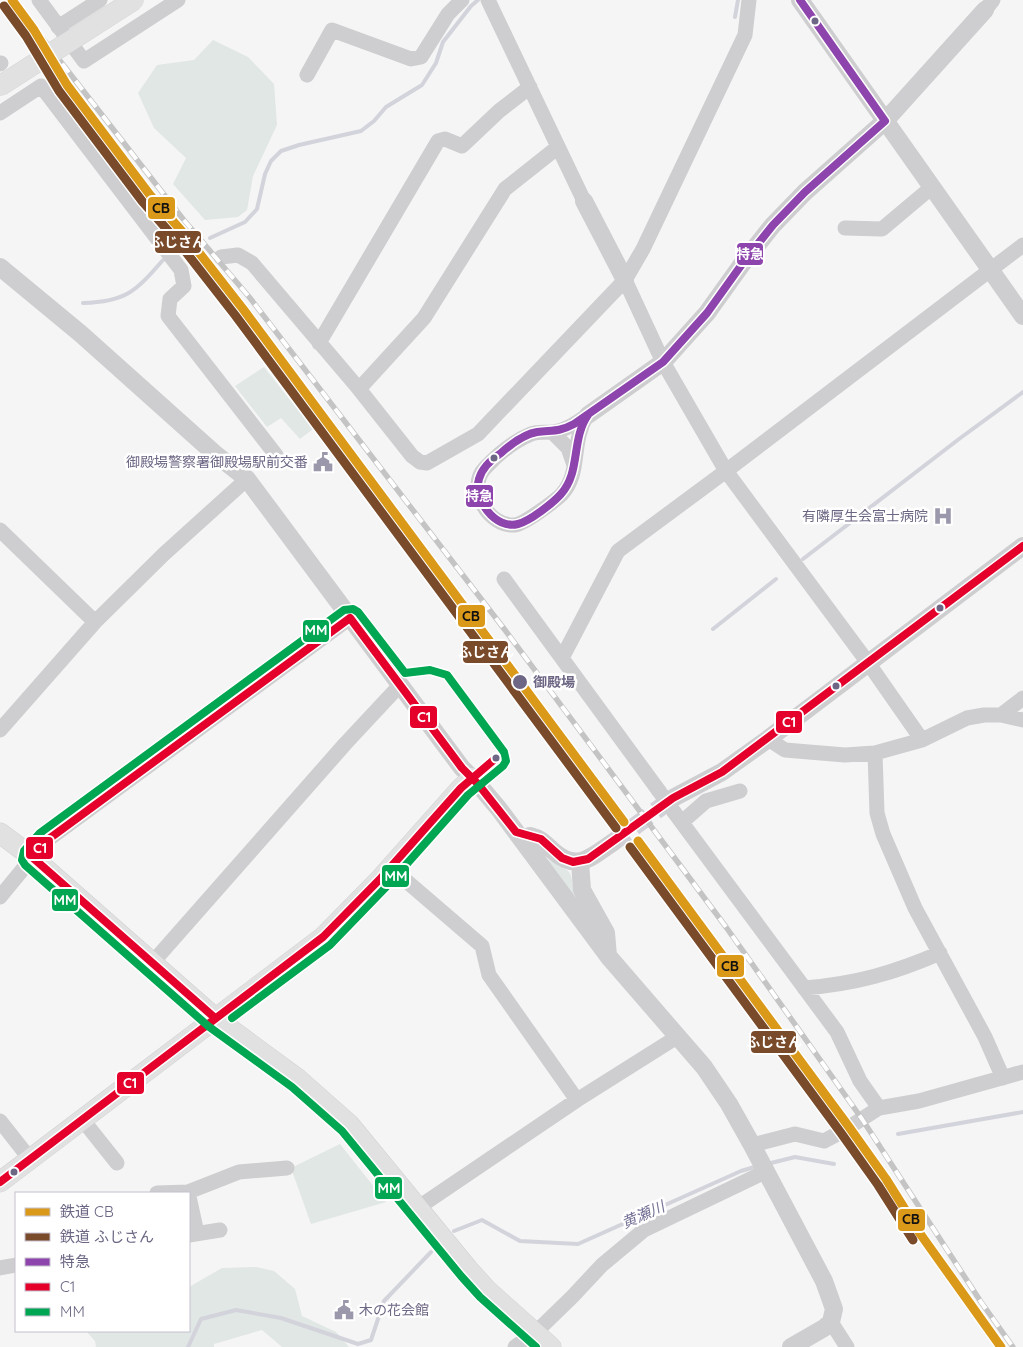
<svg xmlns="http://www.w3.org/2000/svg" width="1023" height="1347" font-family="Quicksand,'Noto Sans JP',sans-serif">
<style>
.green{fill:#e1e7e4}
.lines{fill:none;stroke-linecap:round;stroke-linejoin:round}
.stream{stroke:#d3d3dc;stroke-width:4}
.tertiary-tunnel{stroke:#d2d1d8;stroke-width:18;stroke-dasharray:18 9;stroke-linecap:butt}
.secondary-casing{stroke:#d2d2d4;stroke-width:21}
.minor{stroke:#cecdcf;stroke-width:15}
.tertiary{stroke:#cecdcf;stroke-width:18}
.secondary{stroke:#e1e1e2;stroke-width:20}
.rail-casing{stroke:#c4c4c5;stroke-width:5.5}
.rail{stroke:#fff;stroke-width:4;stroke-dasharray:11;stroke-linecap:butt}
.secondary-bridge-casing{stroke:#d2d2d4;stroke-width:21;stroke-linecap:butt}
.minor-bridge{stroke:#cecdcf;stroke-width:15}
.secondary-bridge{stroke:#e1e1e2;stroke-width:20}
.bus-1-casing{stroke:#fff;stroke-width:11}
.bus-2-casing{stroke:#fff;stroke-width:11}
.bus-3-casing{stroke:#fff;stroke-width:11}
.bus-1{stroke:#8e44ad;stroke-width:8}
.bus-2{stroke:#e4002b;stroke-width:8}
.bus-3{stroke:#00a651;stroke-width:8}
.rail-1-casing{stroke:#fff;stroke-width:12}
.rail-2-casing{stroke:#fff;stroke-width:12}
.rail-1{stroke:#db991a;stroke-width:9}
.rail-2{stroke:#7a4b2a;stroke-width:9}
.bus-dot{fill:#6d6684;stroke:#fff;stroke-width:2}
.labels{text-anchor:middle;stroke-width:5;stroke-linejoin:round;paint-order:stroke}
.poi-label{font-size:14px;fill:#6d6684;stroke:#fff;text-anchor:end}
.stop-label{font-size:14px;font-weight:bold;fill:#6d6684;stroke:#fff;text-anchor:start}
.water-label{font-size:15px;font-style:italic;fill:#737195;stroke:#fff}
.line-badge{stroke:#fff;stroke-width:2}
.badge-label{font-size:14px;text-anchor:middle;font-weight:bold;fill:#fff}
.pale-badge-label{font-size:14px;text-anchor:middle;font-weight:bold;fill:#111}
</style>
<rect width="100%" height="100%" fill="#f4f5f4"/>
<path class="green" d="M213 40 248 57 274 84 277 125 253 176 247 210 238 217 205 220 173 184 186 158 154 128 138 93 157 65 194 60Z
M264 367 313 429 300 439 281 418 267 427 235 386Z
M546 858C553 863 563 865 568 871 574 876 572 891 575 899Z
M340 1144 386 1202 311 1224 291 1168Z
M256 1267 274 1271 295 1289 302 1316 336 1332 349 1347H282L262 1330 214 1344V1347H96L95 1341 86 1331H189V1287L222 1268Z"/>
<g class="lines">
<path class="stream" d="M735 17 738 0
M210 238 245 222 257 209 265 174 271 161 281 151 299 145 361 131 374 121 386 107 422 85 436 63 443 42 471 6 478 0
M83 303C126 302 136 291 163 260L168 258
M803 559 959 439 1023 392
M713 629 776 579
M898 1134 1023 1112
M767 1164 795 1157 834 1164
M454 1231 482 1220 520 1241 578 1244 741 1171 758 1166
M188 1347 201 1319 236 1310 281 1318 358 1344 371 1340 384 1301 431 1252"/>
<path class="tertiary-tunnel" d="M612 843 673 798"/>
<defs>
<path id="secondary" d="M0 833 32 857 215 1018 298 1079 349 1124 468 1269 487 1290 551 1347
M0 1182 323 937 381 878 461 788 472 778"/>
</defs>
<use href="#secondary" class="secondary-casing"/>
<path class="minor" d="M39 0 84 61 178 0
M488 0 584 201
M985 10 993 0
M58 27 100 0
M0 64 1 63
M307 75 332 30 411 59 421 57 448 14 462 0
M0 113 41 86 181 270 184 286 170 299 168 316 276 455
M845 228 882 229 932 187
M221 257 238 255 252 263 359 389 412 456 420 462 427 463 478 434 625 280 643 249 745 35 749 0
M625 280 663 362 726 471 869 664 922 740
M319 343 438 141 445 139 462 146 499 111 530 87
M359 389 424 318 505 189 558 147
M588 415C585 419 582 424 581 429 573 450 579 475 562 494 555 501 524 524 515 525 488 527 466 488 485 468 498 454 514 441 531 434 539 431 546 433 554 432 567 430 577 422 588 415Z
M552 432 568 448 574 465
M0 530 95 622
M504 579 659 791
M562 658 618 551 726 471 1023 245
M1001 715 1023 698
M0 730 95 622 164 554 247 479
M768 739 785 750 845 755 875 753 922 740 967 718 984 715H1001L1023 720
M875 753 877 813 883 834 915 908 985 1037 1003 1078
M674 812 837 1032 860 1081 879 1108
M682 822 706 801 740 791
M390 867 482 946 489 975 577 1100
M0 897 46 841 350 618
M153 962 345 744 401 684
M804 988C855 984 894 973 940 953
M82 1119 117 1163
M0 1121 30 1159
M752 1145 795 1134 824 1141 843 1131 879 1108 919 1101 1023 1072
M157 1193 188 1192
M419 1207 577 1100 677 1037
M197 1233 188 1192 239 1172 287 1168
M189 1235 220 1230
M0 1268 16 1265
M831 1322 847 1347
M515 1347 535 1333 573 1296 602 1265 644 1230 765 1172"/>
<path class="tertiary" d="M800 0 1023 316
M584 201 625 280
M0 267 81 334 214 453 247 479 462 768 478 784 499 809 608 956 704 1067 729 1104 752 1145 824 1281 834 1309 831 1322 824 1328 791 1347
M588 415 663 362 707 313 745 260 773 225 805 192 885 121 985 10
M673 798 722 772 768 739 1023 546
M530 836C542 839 544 843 553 851 577 872 590 858 612 843
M580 862 582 890 606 933 608 956"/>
<use href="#secondary" class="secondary"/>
<defs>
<path id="rail" d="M34 30 43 39 183 219 250 298 505 630 726 927 862 1119 981 1302 1013 1347"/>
</defs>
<use href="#rail" class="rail-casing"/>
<use href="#rail" class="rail"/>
<defs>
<path id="secondary-bridge" d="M0 86 134 0"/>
</defs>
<use href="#secondary-bridge" class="secondary-bridge-casing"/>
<path class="minor-bridge" d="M659 791 674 812"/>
<use href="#secondary-bridge" class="secondary-bridge"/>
<defs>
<path id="bus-1" d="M800 0 885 121
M588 415C571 439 581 472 561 494 553 503 530 521 518 524 495 530 473 499 479 479 482 468 492 459 501 453 510 445 524 434 537 432 553 430 559 432 574 424L663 362 707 313 745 260 773 225 805 192 885 121"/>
<path id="bus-2" d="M215 1018 32 857 46 841 350 618 462 768 478 784 516 832 541 839 562 858 573 862 588 859 673 798 722 772 1023 546
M0 1182 323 937 381 878 461 788 496 758"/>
<path id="bus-3" d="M232 1018 330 945 388 885 468 795 503 766 506 761 504 752 447 675 430 670 405 673 358 612 353 609 344 610 40 833 24 851 22 860 25 865 208 1026 292 1087 342 1131 461 1276 480 1297 536 1347"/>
</defs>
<use href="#bus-1" class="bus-1-casing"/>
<use href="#bus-2" class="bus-2-casing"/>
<use href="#bus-3" class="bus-3-casing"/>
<use href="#bus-1" class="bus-1"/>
<use href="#bus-2" class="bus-2"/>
<use href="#bus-3" class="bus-3"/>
<defs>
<path id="rail-1" d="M12 0 34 30 67 85 150 195 186 236 243 309 624 822
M638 841 849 1127 886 1179 921 1235 1001 1347"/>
<path id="rail-2" d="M4 6 26 36 59 91 142 201 178 242 235 315 616 828
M630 847 841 1133 878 1185 913 1240"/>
</defs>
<use href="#rail-1" class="rail-1-casing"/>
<use href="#rail-2" class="rail-2-casing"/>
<use href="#rail-1" class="rail-1"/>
<use href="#rail-2" class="rail-2"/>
</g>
<defs>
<symbol id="civic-bare" viewBox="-9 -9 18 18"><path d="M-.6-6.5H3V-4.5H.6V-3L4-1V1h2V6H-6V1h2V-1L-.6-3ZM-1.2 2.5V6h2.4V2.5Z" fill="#9c98ab" stroke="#fff" stroke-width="2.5" paint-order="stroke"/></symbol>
<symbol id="hospital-bare" viewBox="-9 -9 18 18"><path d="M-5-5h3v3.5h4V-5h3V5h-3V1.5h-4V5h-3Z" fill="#9c98ab" stroke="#fff" stroke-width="2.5" paint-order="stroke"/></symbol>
</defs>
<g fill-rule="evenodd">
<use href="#civic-bare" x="309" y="448" width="28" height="28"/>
<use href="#hospital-bare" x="929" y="502" width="28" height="28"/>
<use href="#civic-bare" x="330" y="1296" width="28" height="28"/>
</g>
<g class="bus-dot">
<circle cx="815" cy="21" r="4.5"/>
<circle cx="494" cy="458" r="4.5"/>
<circle cx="940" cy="608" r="4.5"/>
<circle cx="520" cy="682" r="8"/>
<circle cx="836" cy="686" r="4.5"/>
<circle cx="496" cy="758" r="4.5"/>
<circle cx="14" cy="1172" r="4.5"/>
</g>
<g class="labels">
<g class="poi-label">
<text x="308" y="467">御殿場警察署御殿場駅前交番</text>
<text x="928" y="521">有隣厚生会富士病院</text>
<text x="359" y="1315" text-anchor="start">木の花会館</text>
</g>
<g class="stop-label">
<text x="533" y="687">御殿場</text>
</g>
<g class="water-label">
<text transform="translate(643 1215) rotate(-24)" y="5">黄瀬川</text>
</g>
</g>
<g class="line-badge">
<rect x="147" y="196" width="29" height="24" rx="5" fill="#db991a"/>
<rect x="154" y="230" width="48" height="24" rx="5" fill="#7a4b2a"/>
<rect x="736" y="242" width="28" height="24" rx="5" fill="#8e44ad"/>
<rect x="465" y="484" width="29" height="24" rx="5" fill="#8e44ad"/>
<rect x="457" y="604" width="29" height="24" rx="5" fill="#db991a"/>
<rect x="302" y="619" width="28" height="24" rx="5" fill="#00a651"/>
<rect x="462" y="640" width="47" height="24" rx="5" fill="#7a4b2a"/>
<rect x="409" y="705" width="29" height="24" rx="5" fill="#e4002b"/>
<rect x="775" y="710" width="28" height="24" rx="5" fill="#e4002b"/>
<rect x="25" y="836" width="29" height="24" rx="5" fill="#e4002b"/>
<rect x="381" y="864" width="29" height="24" rx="5" fill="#00a651"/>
<rect x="51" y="888" width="28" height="24" rx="5" fill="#00a651"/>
<rect x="716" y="954" width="29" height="24" rx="5" fill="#db991a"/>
<rect x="750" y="1030" width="47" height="24" rx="5" fill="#7a4b2a"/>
<rect x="116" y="1071" width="29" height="24" rx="5" fill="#e4002b"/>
<rect x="374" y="1176" width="29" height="24" rx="5" fill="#00a651"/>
<rect x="897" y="1208" width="29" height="24" rx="5" fill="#db991a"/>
</g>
<g class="badge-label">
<text x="178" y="247">ふじさん</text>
<text x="750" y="259">特急</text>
<text x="479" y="501">特急</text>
<text x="316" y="635">MM</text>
<text x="486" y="657">ふじさん</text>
<text x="424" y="722">C1</text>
<text x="789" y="727">C1</text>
<text x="40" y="853">C1</text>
<text x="396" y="881">MM</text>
<text x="65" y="905">MM</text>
<text x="774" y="1047">ふじさん</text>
<text x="130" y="1088">C1</text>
<text x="389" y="1193">MM</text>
</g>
<g class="pale-badge-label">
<text x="161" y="213">CB</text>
<text x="471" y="621">CB</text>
<text x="730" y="971">CB</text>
<text x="911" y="1224">CB</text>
</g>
<rect x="15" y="1192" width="175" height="140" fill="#ffffff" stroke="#c5c2ce"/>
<rect x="25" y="1208" width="25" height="8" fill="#db991a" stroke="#c5c2ce"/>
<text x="60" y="1217" font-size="15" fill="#6d6684">鉄道 CB</text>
<rect x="25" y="1233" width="25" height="8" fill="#7a4b2a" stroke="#c5c2ce"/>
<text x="60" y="1242" font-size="15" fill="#6d6684">鉄道 ふじさん</text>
<rect x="25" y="1258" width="25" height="8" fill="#8e44ad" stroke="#c5c2ce"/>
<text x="60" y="1267" font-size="15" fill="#6d6684">特急</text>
<rect x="25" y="1283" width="25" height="8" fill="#e4002b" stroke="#c5c2ce"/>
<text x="60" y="1292" font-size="15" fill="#6d6684">C1</text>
<rect x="25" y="1308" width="25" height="8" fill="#00a651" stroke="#c5c2ce"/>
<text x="60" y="1317" font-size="15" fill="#6d6684">MM</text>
</svg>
